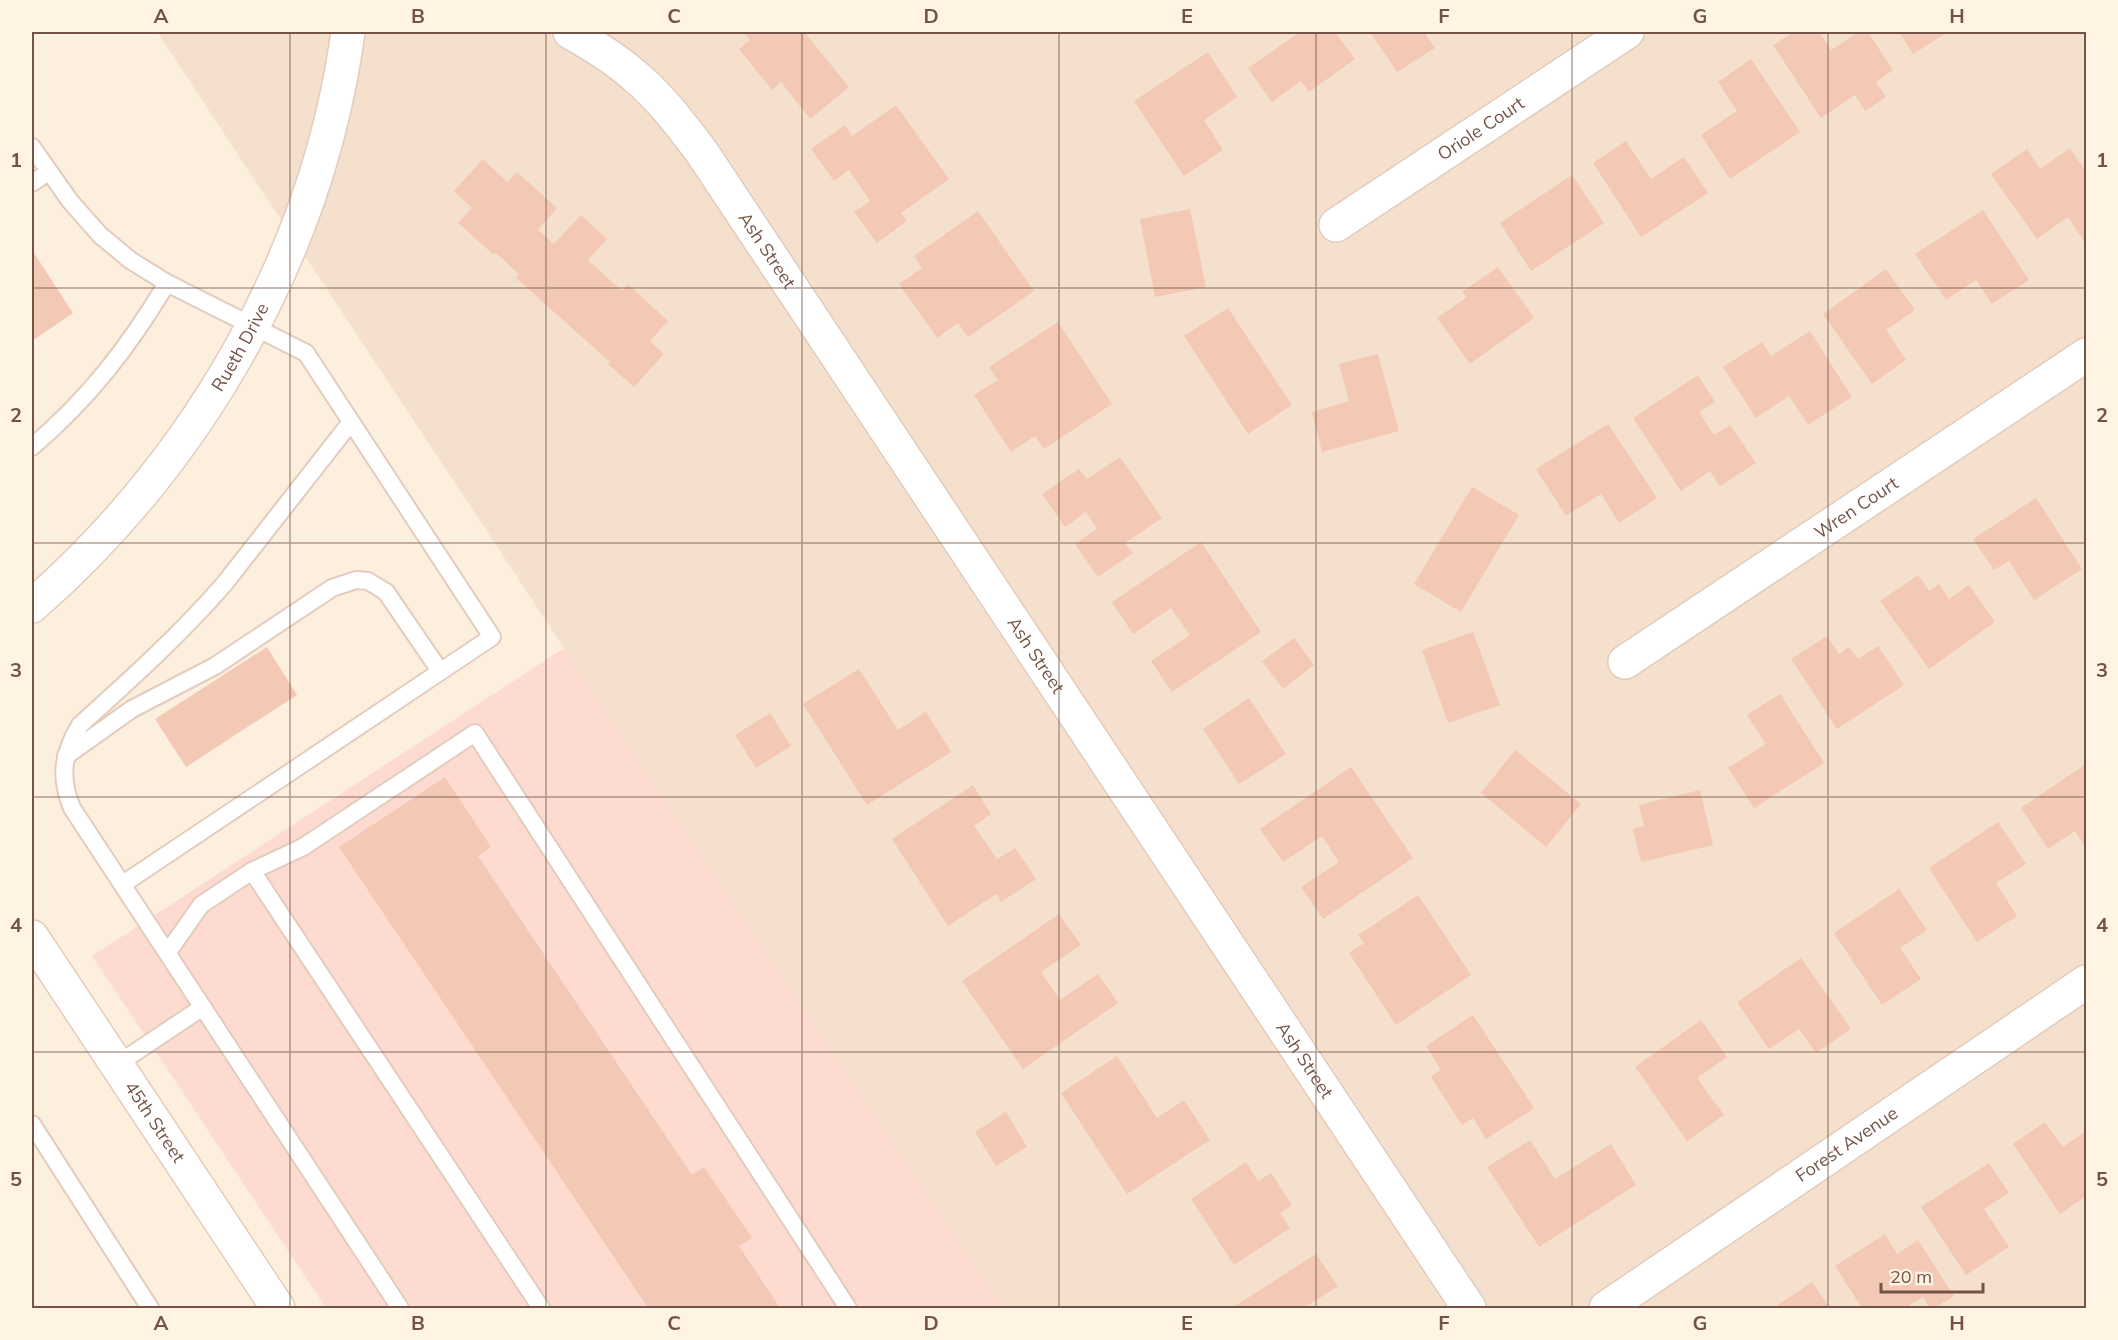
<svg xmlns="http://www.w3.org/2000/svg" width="2118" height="1340" font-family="Mulish,sans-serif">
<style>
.residential{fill:#f4e0cc}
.commercial{fill:#fedbd1}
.building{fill:#f3c9b5}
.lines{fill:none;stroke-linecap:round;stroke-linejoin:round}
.service-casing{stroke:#e2ccbd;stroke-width:20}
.minor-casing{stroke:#e2ccbd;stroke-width:36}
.secondary-casing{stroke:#e7ccba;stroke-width:36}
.service{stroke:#fff;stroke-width:16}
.minor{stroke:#fff;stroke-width:33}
.secondary{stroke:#fff;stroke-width:33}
.grid{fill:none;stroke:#725346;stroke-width:1.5;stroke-opacity:0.55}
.labels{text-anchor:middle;stroke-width:5;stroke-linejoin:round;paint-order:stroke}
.street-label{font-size:18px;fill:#725346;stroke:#fff3e4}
.neatline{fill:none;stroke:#725346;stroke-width:2}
.grid-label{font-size:20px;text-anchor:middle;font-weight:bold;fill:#725346}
</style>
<rect width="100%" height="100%" fill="#fdefde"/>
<path class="residential" d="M157 32H2086V1304L2080 1308H1003L564 648Z"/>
<path class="commercial" d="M564 648 1003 1308H326L92 956Z"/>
<path class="building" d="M743 32H804L849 87 810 119 781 82 772 90 739 49 750 40Z
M1300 32H1335L1355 59 1309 92 1301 81 1272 102 1248 68Z
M1370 32H1424L1435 48 1397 72Z
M1794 32H1819L1831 50 1859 32H1868L1893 70 1876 82 1886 97 1865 111 1855 95 1821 118 1773 45Z
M1899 32H1948L1913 54Z
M1208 52 1237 97 1204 120 1223 150 1184 176 1134 101Z
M1751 59 1800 132 1730 179 1701 135 1737 111 1718 82Z
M896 105 949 179 901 213 907 221 877 243 854 212 870 201 849 170 834 181 811 149 845 125 852 136Z
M1626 141 1651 179 1684 157 1708 193 1641 237 1593 163Z
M2070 148 2086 172V244L2068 217 2037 239 1991 174 2027 149 2040 169Z
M483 159 507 182 517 172 557 208 538 230 554 244 581 215 607 239 588 260 622 291 628 284 668 321 650 341 664 354 634 387 608 364 610 362 516 278 519 274 496 253 494 255 458 223 472 208 454 191Z
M1572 175 1604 223 1531 271 1500 223Z
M1190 209 1206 287 1155 297 1140 219Z
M1983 210 2029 280 1992 304 1976 280 1946 300 1915 254Z
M978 211 1034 291 968 337 958 323 937 338 899 284 922 268 914 256Z
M32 250 73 313 32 341Z
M1498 267 1534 318 1470 364 1437 318 1467 297 1462 292Z
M1886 269 1915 310 1886 330 1906 360 1872 384 1823 314Z
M1228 308 1292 405 1248 434 1184 336Z
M1058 322 1112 404 1044 449 1035 436 1011 452 974 395 998 380 989 367Z
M1810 331 1852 397 1808 425 1789 396 1756 418 1723 367 1762 342 1771 356Z
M1378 354 1399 431 1322 452 1312 412 1349 401 1339 364Z
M1698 375 1715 402 1699 412 1714 435 1730 425 1756 463 1720 486 1710 471 1681 491 1633 418Z
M1608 424 1657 498 1619 523 1601 494 1566 516 1536 469Z
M1120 457 1162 518 1125 543 1133 553 1098 577 1075 544 1097 529 1086 512 1065 527 1042 494 1079 469 1087 479Z
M1472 487 1519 515 1461 612 1414 584Z
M2036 498 2082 569 2034 600 2009 561 1994 570 1973 539Z
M1201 542 1261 632 1172 692 1151 661 1190 635 1171 608 1133 634 1112 602Z
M1918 575 1929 591 1939 584 1949 599 1969 585 1995 622 1929 669 1880 601Z
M1473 632 1500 705 1448 723 1422 650Z
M1827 636 1839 654 1849 647 1858 659 1878 646 1904 685 1837 729 1791 659Z
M1294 638 1314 665 1283 689 1262 661Z
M267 647 297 695 186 767 155 719Z
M859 669 898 730 926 712 951 752 867 805 803 704Z
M1780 694 1824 763 1754 808 1728 768 1766 744 1747 715Z
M1249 698 1286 754 1239 784 1203 729Z
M770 713 791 746 756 768 735 735Z
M1515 750 1581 804 1546 847 1481 793Z
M2086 764V848L2075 831 2048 849 2021 808Z
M1351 767 1413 858 1323 919 1301 887 1339 862 1322 836 1283 862 1260 829Z
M445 777 491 847 478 856 692 1175 704 1167 752 1238 739 1246 780 1308H648L339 847Z
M973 785 991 814 974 826 997 859 1015 848 1036 879 1001 902 996 894 948 926 892 839Z
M1700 790 1713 845 1641 862 1633 829 1644 826 1639 805Z
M1998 822 2026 864 1996 883 2017 916 1977 942 1929 868Z
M1899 889 1927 930 1900 948 1921 979 1882 1005 1834 933Z
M1418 895 1471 975 1396 1025 1349 953 1364 943 1358 935Z
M1059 914 1081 945 1041 972 1060 1000 1098 974 1118 1003 1023 1069 962 981Z
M1801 958 1851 1029 1816 1053 1799 1029 1769 1049 1737 1002Z
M1473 1015 1534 1108 1486 1139 1473 1118 1462 1125 1431 1077 1441 1070 1426 1046Z
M1701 1020 1727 1057 1697 1078 1724 1115 1687 1141 1635 1067Z
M1117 1056 1157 1118 1184 1100 1210 1140 1127 1194 1061 1093Z
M1006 1112 1027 1147 996 1166 975 1132Z
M2045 1122 2063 1147 2086 1131V1196L2060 1214 2013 1144Z
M1530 1140 1555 1179 1611 1144 1636 1185 1539 1247 1487 1167Z
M1246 1162 1258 1181 1271 1173 1292 1205 1280 1213 1290 1228 1234 1265 1191 1199Z
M1989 1163 2009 1193 1984 1209 2009 1247 1966 1275 1921 1207Z
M1885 1234 1897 1254 1918 1240 1954 1296 1934 1308H1930L1923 1297 1905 1308H1862L1835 1266Z
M1316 1254 1338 1286 1304 1308H1232Z
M1812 1282 1830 1308H1780L1778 1305Z"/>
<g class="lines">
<defs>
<path id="service" d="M32 147 70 201 100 235 130 260 167 283 306 353 492 637 123 884
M32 183 48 172
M351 422 225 583C181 634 131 679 80 725 63 753 59 777 72 808L400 1308
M32 447C89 398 128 348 167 283
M66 756 132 709 215 666 332 588 356 580 368 581 386 592 440 671
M252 871 541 1308
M168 952 201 905 252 871 303 847 475 733 848 1308
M116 1065 203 1007
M32 1124 150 1308"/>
<g id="minor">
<path id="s1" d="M570 32C593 45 616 59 636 77 661 98 681 125 701 151L1469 1308"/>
<path id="s2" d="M1336 225 1627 32"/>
<path id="s3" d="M32 606C199 460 318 253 348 32"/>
<path id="s4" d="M1625 662 2086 355"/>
<path id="s5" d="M1606 1308 2086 982"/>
</g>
<g id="secondary">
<path id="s6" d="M32 937 278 1308"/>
</g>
</defs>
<use href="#service" class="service-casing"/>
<use href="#minor" class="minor-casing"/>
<use href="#secondary" class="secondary-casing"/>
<use href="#service" class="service"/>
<use href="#minor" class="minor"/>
<use href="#secondary" class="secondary"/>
</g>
<path class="grid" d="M290 32V1308M546 32V1308M802 32V1308M1059 32V1308M1316 32V1308M1572 32V1308M1828 32V1308M32 288H2086M32 543H2086M32 797H2086M32 1052H2086"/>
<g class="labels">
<g class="street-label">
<text dy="6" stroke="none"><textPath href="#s2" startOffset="174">Oriole Court</textPath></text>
<text dy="6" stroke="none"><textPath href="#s1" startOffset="298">Ash Street</textPath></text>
<text dy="6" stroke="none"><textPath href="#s3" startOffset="334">Rueth Drive</textPath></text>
<text dy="6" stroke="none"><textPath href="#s4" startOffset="278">Wren Court</textPath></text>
<text dy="6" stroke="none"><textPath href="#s1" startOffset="784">Ash Street</textPath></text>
<text dy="6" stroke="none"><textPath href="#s1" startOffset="1270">Ash Street</textPath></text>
<text dy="6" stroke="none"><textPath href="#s6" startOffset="222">45th Street</textPath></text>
<text dy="6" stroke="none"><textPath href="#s5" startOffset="291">Forest Avenue</textPath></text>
</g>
</g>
<rect width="2118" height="1340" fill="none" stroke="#fff3e4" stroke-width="66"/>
<path d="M1881 1283v9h102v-9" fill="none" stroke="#725346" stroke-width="3"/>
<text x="1890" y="1283" font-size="18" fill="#725346" stroke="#fff3e4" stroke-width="4.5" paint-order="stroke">20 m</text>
<rect x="33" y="33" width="2052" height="1274" class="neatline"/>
<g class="grid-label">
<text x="161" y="23">A</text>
<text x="418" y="23">B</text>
<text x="674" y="23">C</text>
<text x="931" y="23">D</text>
<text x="1187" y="23">E</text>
<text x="1444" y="23">F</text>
<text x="1700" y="23">G</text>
<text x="1957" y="23">H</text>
<text x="16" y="167">1</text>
<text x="2102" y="167">1</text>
<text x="16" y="422">2</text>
<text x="2102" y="422">2</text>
<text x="16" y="677">3</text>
<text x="2102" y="677">3</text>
<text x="16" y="932">4</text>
<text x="2102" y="932">4</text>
<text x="16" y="1186">5</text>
<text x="2102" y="1186">5</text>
<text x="161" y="1330">A</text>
<text x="418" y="1330">B</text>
<text x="674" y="1330">C</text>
<text x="931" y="1330">D</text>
<text x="1187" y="1330">E</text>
<text x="1444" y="1330">F</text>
<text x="1700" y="1330">G</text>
<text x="1957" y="1330">H</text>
</g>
</svg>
